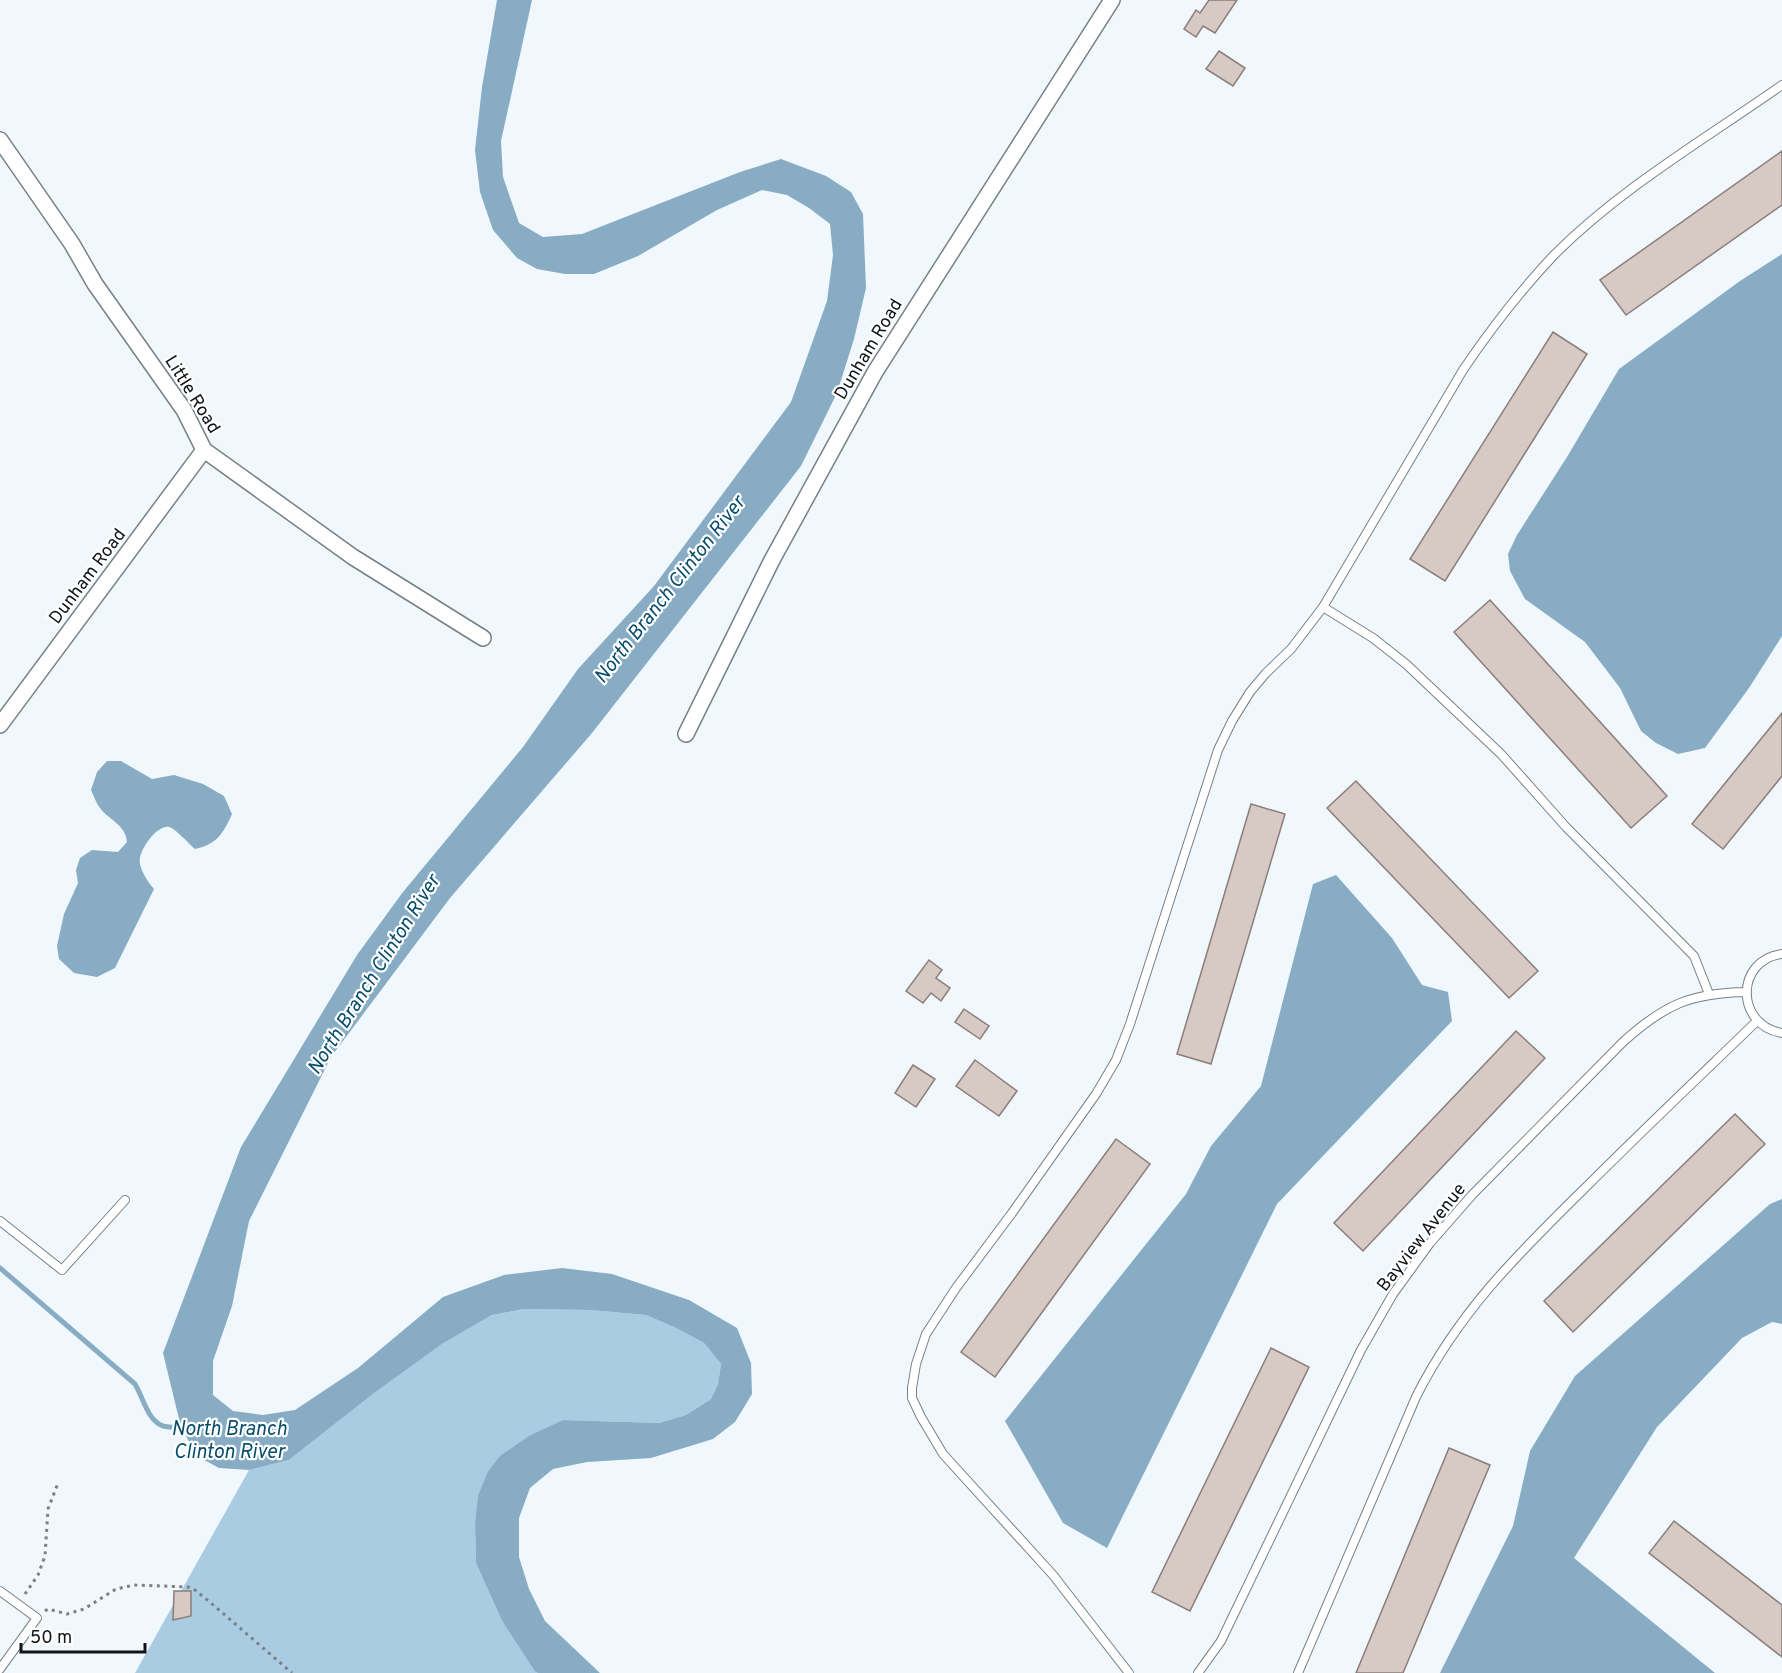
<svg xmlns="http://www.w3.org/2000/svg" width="1782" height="1673" font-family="Overpass,sans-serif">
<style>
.green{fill:#a9cce2}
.water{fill:#87acc3}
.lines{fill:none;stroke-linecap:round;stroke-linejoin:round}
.stream{stroke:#87acc3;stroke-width:5}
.building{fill:#d7c9c4;stroke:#8b7e7a;stroke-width:1.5}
.lane-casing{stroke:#758087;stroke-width:10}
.street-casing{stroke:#758087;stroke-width:18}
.path{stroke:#7b8084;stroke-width:3;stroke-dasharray:3 4.5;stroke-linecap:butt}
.lane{stroke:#fff;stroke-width:8}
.street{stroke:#fff;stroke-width:15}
.labels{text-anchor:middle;stroke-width:4.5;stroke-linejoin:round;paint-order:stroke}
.street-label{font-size:18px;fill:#101417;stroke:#fff}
.water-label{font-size:20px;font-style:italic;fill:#074d6d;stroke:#fff}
</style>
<rect width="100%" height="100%" fill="#f1f8fd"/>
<path class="green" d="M524 1309 590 1310 646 1315 676 1328 704 1343 721 1364 718 1384 711 1399 686 1415 659 1423 563 1420 487 1473 478 1495 475 1524 476 1563 502 1621 538 1673H135L249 1470 289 1460 373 1394 442 1344 492 1315Z"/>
<path class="water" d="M497 0H532L501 141 503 177 519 223 543 237 582 234 740 172 781 159 826 176 851 192 863 214 866 288 854 339 837 393 801 466 592 733 450 898 331 1057 249 1221 232 1306 213 1361V1395L233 1411 263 1415 295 1410 358 1368 443 1297 504 1275 562 1268 612 1274 689 1300 737 1328 751 1363 752 1394 735 1422 713 1439 651 1458 587 1462 553 1469 530 1488 519 1518V1557L529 1589 545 1621 600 1673H538L535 1671 502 1621 476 1563 475 1523 478 1495 487 1473 500 1456 529 1436 563 1420 659 1423 686 1415 711 1399 718 1384 721 1364 704 1343 676 1328 646 1315 590 1310 524 1309 492 1315 442 1344 373 1394 289 1460 249 1470 219 1468 197 1456 181 1427 163 1353 241 1147 357 955 403 892 523 747 578 669 654 586 791 402 827 301 833 255 830 224 809 208 787 195 762 190 717 210 638 256 594 274H565L537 269 517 258 493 230 480 192 475 150 482 87Z
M1782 254V636L1749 688 1705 748 1678 754 1656 743 1641 731 1620 688 1585 642 1525 599 1510 571 1508 554 1517 535 1567 457 1619 369 1740 281Z
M107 761H121L152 779 174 775 203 784 224 796 232 814C223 834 217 844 195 849 189 844 176 829 169 827 157 824 137 852 140 864 142 873 148 882 154 889L115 968 97 977 74 973 59 959 57 946 64 914 78 883 76 870 80 858 92 850 118 852 127 842C126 825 109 820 100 808 96 803 94 796 91 790L97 772Z
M1336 875 1392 938 1422 985 1448 992 1452 1021 1277 1204 1107 1548 1063 1523 1005 1421 1186 1194 1211 1146 1261 1086 1313 884Z
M1782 1199V1324L1772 1322 1742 1338 1657 1427 1574 1558 1715 1673H1440L1513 1526 1530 1451 1575 1376 1770 1204Z"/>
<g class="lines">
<path class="stream" d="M0 1268 135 1384C149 1409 150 1437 188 1424"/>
</g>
<path class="building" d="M1209 0H1237L1215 33 1203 26 1196 37 1184 29 1196 10 1200 13Z
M1219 51 1245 68 1233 86 1206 69Z
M1782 151V205L1626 315 1600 280Z
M1553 332 1587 354 1445 581 1410 559Z
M1490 600 1667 796 1631 828 1454 632Z
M1782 713V776L1723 849 1692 824Z
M1356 781 1538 971 1509 998 1327 808Z
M1251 804 1285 814 1211 1064 1177 1054Z
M929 960 942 970 936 978 950 988 941 1001 931 993 923 1003 906 991Z
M964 1009 989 1026 980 1039 955 1022Z
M1516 1031 1545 1058 1363 1251 1334 1223Z
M975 1060 1017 1091 999 1116 956 1086Z
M913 1065 935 1079 916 1107 895 1093Z
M1735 1114 1765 1144 1573 1332 1544 1301Z
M1116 1139 1150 1164 995 1377 961 1352Z
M1271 1348 1309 1367 1190 1611 1152 1592Z
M1449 1448 1490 1465 1403 1673H1356Z
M1674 1521 1782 1605V1657L1649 1553Z
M174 1591H191V1616L173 1620Z"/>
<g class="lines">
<defs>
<path id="lane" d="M1782 954C1735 960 1735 1025 1782 1033
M1709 994 1694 956 1566 827 1501 754 1406 664 1373 638 1323 607 1463 370C1490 330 1520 291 1554 255 1621 188 1705 139 1782 85
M0 1221 62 1270 125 1200
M0 1591 37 1618 0 1669
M1129 1673 1053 1575 943 1454 921 1417 912 1398V1388L916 1364 926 1334 956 1288 1012 1213 1096 1094 1116 1060 1130 1024 1218 750 1232 721 1250 692 1266 673 1291 649 1323 607
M1198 1673 1221 1641 1361 1350 1393 1294 1430 1243 1472 1195 1623 1042C1664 1005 1690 993 1746 992
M1298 1673 1416 1397C1459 1311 1519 1253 1587 1186 1643 1130 1700 1076 1757 1021"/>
<path id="street" d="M0 140 72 244 95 284 184 410 204 450 353 557 483 638
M0 725 204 450
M686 734 772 560 875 372 1112 0"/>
</defs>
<use href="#lane" class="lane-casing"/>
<use href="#street" class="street-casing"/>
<path class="path" d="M25 1594 38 1575 45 1556 48 1509 58 1483
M45 1611 48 1609 67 1614 84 1609 116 1589 134 1585 188 1587 195 1590 211 1603 292 1673"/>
<use href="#lane" class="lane"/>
<use href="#street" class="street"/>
</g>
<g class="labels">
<g class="street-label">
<text transform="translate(868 349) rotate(-59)" y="6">Dunham Road</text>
<text transform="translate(193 394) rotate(58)" y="6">Little Road</text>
<text transform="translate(87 576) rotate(-53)" y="6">Dunham Road</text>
<text transform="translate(1421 1237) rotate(-52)" y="6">Bayview Avenue</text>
</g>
<g class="water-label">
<text transform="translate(669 589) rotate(-52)" y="7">North Branch Clinton River</text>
<text transform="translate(373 974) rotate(-58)" y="7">North Branch Clinton River</text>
<text x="229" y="1435">North Branch<tspan x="229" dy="23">Clinton River</tspan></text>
</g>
</g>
<path d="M21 1643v9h124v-9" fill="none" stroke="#101417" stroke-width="3"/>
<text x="30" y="1643" font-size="18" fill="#101417" stroke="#ffffff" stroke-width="4.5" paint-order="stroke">50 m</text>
</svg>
